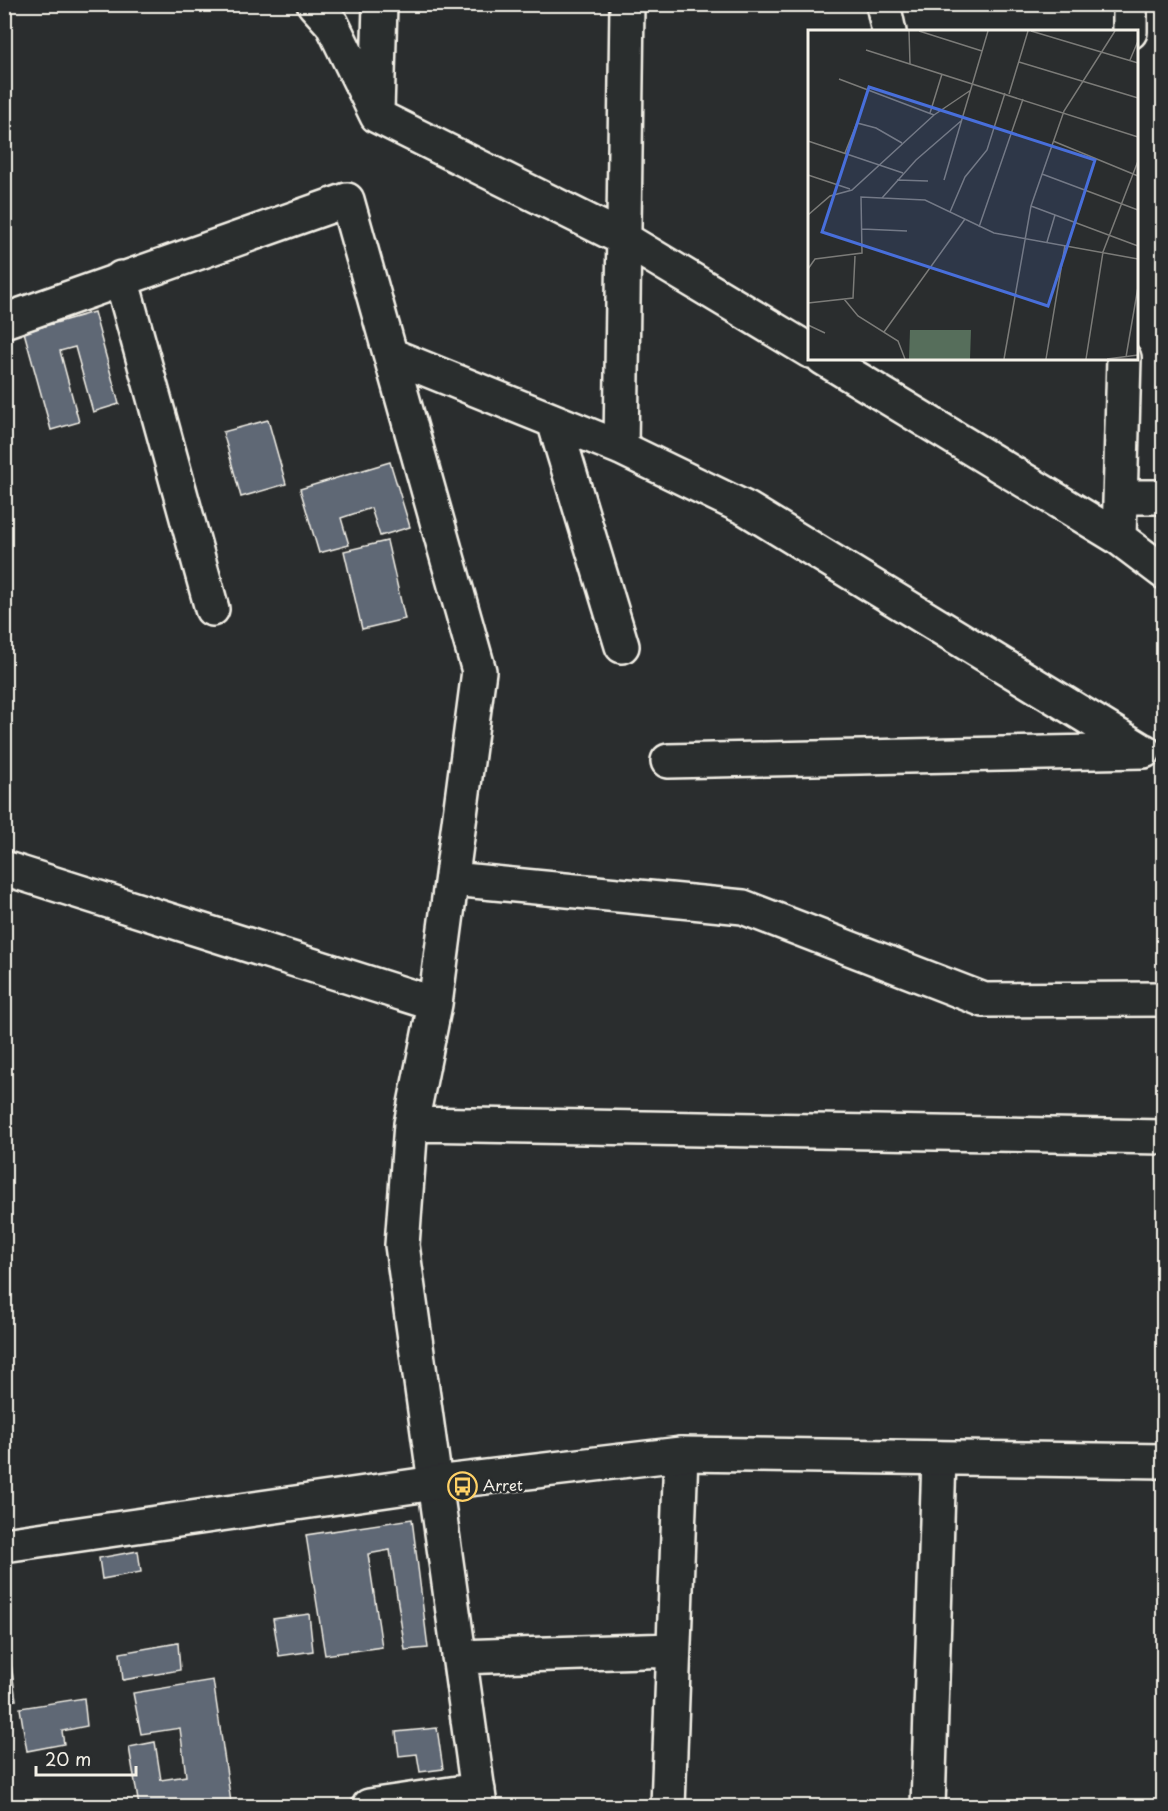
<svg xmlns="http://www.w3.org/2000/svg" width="1168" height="1811" font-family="'Playpen Sans',sans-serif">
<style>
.building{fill:#5e6775;stroke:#f4f1e8;stroke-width:1.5}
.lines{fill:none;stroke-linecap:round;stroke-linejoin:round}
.minor-casing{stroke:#f4f1e8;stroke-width:38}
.tertiary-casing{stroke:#f4f1e8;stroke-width:38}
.minor{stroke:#2a2d2e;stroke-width:33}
.tertiary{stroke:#2a2d2e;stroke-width:33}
.labels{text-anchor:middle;stroke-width:5;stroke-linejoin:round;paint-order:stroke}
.poi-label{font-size:15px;fill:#f4f1e8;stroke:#2a2d2e;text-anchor:start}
.inset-road{fill:none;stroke:#7b7b78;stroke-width:1.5}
.view{fill:#486fdb;fill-opacity:0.15;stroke:#486fdb;stroke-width:3}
.inset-edge{fill:none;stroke:#f4f1e8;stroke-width:3}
</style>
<rect width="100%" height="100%" fill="#2a2d2e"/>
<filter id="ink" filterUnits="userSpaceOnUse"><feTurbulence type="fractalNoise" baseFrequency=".0167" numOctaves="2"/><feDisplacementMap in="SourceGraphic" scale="12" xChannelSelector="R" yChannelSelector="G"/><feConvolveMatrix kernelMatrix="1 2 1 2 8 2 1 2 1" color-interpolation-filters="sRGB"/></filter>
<g filter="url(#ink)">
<path class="building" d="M94 312 119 404 93 412 75 347 60 351 79 422 51 430 24 332Z
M268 420 286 484 241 497 223 432Z
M390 462 410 527 380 536 371 508 341 518 349 545 319 553 300 489Z
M387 541 405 619 362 629 344 551Z
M412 1519 428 1648 405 1650 390 1550 368 1554 382 1647 325 1655 306 1535Z
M138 1551 141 1572 102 1579 99 1558Z
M309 1614 313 1651 279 1656 273 1619Z
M4 1642H8L16 1700 4 1701Z
M178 1643 180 1670 123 1680 120 1653Z
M213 1680 231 1802 200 1806H139L129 1747 155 1742 161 1780 186 1776 180 1728 141 1734 133 1693Z
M84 1698 87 1726 62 1731 64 1744 27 1751 20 1708Z
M437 1728 443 1769 420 1772 417 1754 399 1756 396 1732Z"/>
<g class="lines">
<defs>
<path id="minor" d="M314 4 332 24 377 116 624 239 810 351
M883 4 889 32
M1130 32V4
M377 111 380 4
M121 278 212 609
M4 321 347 200 479 671 435 1004 411 1124 402 1245 480 1806
M391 355 621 448 747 509 1143 751
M823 358 1119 538 1164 572
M554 421 622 646
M621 448 627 4
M1121 497H1164
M1119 538 1124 358
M668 761 1144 751
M4 868 435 1004
M452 879 743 907 984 1000 1164 999
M411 1124 1164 1137
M459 1657 673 1650
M369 1806 478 1790
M668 1806 681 1454
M928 1806 939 1458"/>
<path id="tertiary" d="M4 1545 435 1483 681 1454 1164 1461"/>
</defs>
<use href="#minor" class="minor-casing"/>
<use href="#tertiary" class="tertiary-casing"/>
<use href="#minor" class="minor"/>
<use href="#tertiary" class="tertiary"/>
</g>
</g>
<defs>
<symbol id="bus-ring" viewBox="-11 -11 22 22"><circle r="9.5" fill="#2a2d2e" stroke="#ffd166" stroke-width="1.5"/><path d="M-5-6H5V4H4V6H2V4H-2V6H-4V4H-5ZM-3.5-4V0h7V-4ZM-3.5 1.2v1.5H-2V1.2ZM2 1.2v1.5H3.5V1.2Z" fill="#ffd166"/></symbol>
</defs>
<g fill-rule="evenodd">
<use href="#bus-ring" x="446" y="1470" width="33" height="33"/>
</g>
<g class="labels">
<g class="poi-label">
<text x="483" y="1491">Arret</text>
</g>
</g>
<g transform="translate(808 30)">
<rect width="330" height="330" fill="#2a2d2e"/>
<path d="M102 300H163L162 329H101Z" fill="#566e5b"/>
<path class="inset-road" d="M101 1 102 34M111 1 174 21M223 1 330 33M58 20 330 107M322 30 330 11M211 32 330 68M31 49 126 85M201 64 220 1M122 83 134 44M0 111 95 143M245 111 330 146M37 123 49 93 68 98 94 113M234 144 330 180M0 145 42 159M89 150 120 151M136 150 180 1M74 168 108 130 153 91M223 176 330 216M142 182 157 147 179 120 197 63M0 185 22 166 44 160 126 85 163 60M171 197 215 69M54 199 99 201M239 212 247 185M0 239 7 229 54 223 53 167 117 170 186 203 330 229M36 269 50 286 90 311 97 329M0 273 45 268 47 226M0 295 17 303M76 302 157 189M318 327 330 257M196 329 223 176 256 81 307 1M238 329 257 215M278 329 295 222 330 131M299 329 330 325"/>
<path class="view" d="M61 57 287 130 240 276 14 202Z"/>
<rect width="330" height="330" class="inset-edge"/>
</g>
<rect width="1168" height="1811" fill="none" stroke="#2a2d2e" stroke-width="24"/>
<rect x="12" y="12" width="1144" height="1787" fill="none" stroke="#f4f1e8" stroke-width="2" filter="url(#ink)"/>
<path d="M36 1766v9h100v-9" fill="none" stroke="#f4f1e8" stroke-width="3"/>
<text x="45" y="1766" font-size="18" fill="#f4f1e8" stroke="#2a2d2e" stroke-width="4.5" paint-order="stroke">20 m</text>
</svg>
